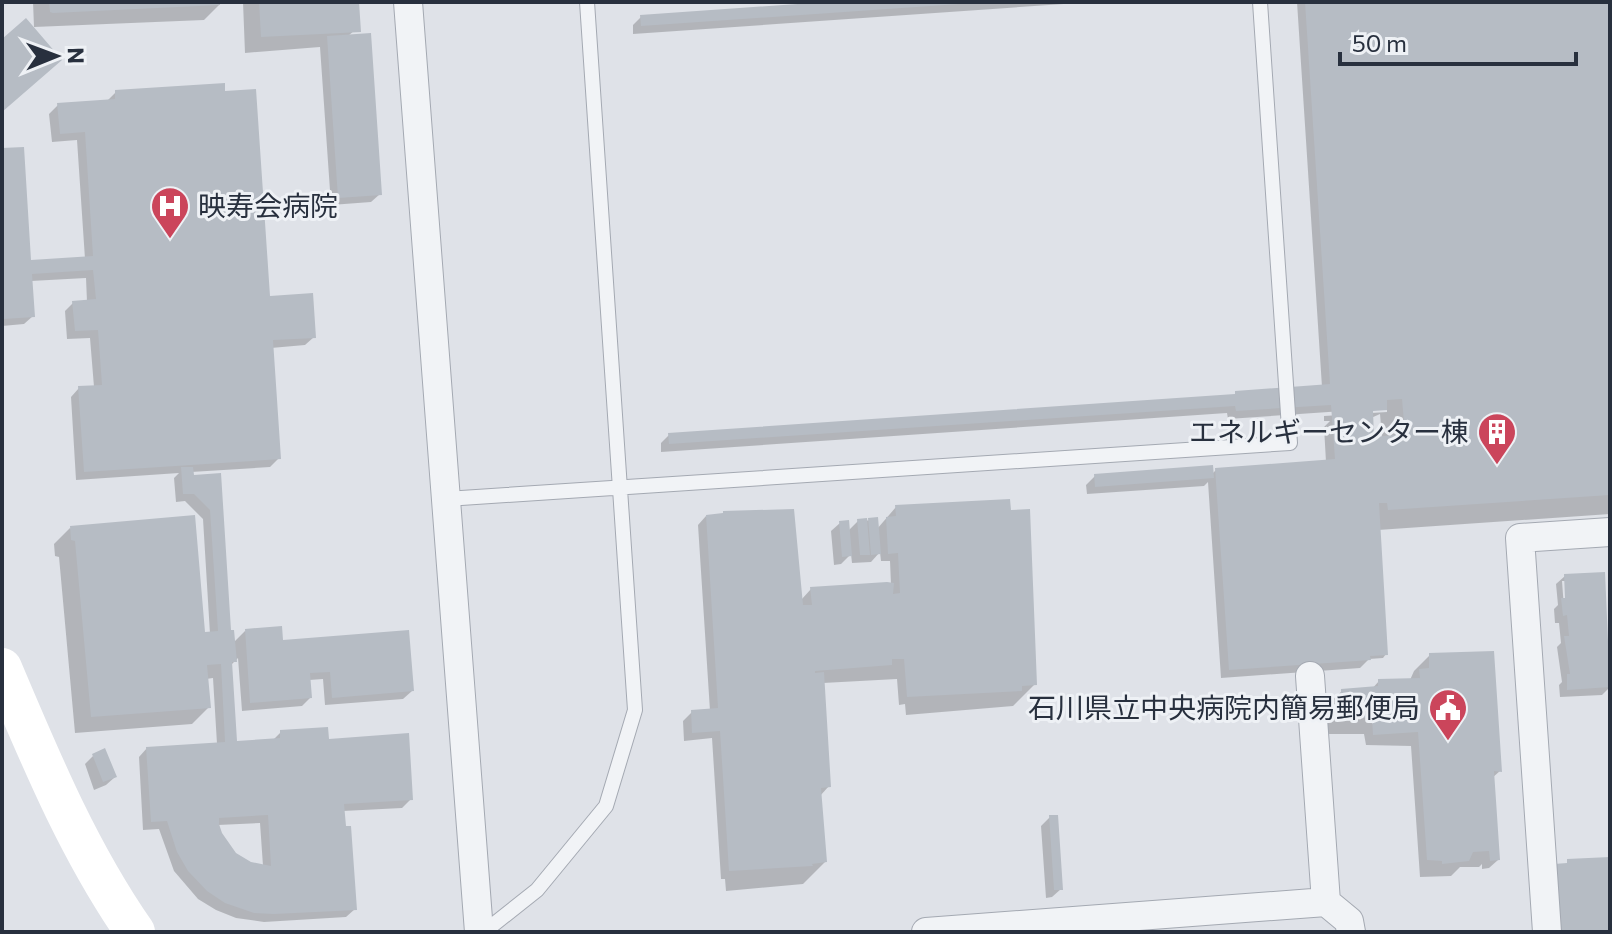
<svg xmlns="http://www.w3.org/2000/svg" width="1612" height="934" font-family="Commissioner,'Noto Sans JP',sans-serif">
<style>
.shadow{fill:#0003;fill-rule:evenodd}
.building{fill:#b6bcc4;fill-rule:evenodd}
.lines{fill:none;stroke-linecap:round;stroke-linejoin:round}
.lane-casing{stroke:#a4a9b2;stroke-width:16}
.street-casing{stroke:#a4a9b2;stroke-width:30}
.lane{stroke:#f1f3f6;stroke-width:14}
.street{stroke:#f1f3f6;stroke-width:28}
.secondary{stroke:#fff;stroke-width:40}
.labels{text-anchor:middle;stroke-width:6;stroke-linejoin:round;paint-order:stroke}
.poi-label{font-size:28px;fill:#28303e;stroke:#eef1f5;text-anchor:end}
</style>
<rect width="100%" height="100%" fill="#dfe2e8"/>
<path class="shadow" d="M33 2H220V4L204 20 34 27Z
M243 2H354L355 30 348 36 380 194 371 202 331 205 320 47 245 53Z
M855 2H1093L633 34V25L641 17Z
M1297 2H1610V514L1378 530 1386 654 1383 658 1369 659 1360 668 1221 678 1208 482 1204 486 1087 494 1086 485 1095 476 1212 474 1216 470 1326 462 1324 427 1330 421H1324V416L1387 412V408L1228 419 1227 413 661 452V443L669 435 1233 396 1236 393 1322 387ZM1380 414 1382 438 1373 439 1371 418Z
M116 92 268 299 314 337 305 345 271 348 279 458 270 467 191 472 192 477 219 475 229 633 233 643 245 631 412 691 403 699 325 705 323 679 309 680 310 698 302 706 242 711 238 658 230 666 235 743 272 741 281 732 327 741 411 799 402 808 343 811 355 909 346 917 264 922 236 918 216 910 198 899 174 871 159 829 143 830 139 757 147 748 217 744 213 678 206 679 209 707 192 724 75 733 59 557 55 556 54 544 70 528 203 635 210 634 203 519 185 501 176 502 174 478 179 473 76 480 71 397 79 388 94 387 90 338 67 339 65 311 73 303 87 302 86 278 31 281 33 316 24 324 2 326V150L22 149 29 262 85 259 77 140 52 142 49 114 58 105 107 101ZM260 823 263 866 250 864 234 855 220 834 218 825Z
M896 507 1035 684 1013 706 906 715 905 704 899 705 897 679 823 683 829 786 820 796 825 862 803 884 726 891 725 879H721L712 738 684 741 683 721 692 712 710 711 698 525 706 516 801 600 811 589 891 585 890 561H881L880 552 871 562 852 563 851 554 841 564 834 565 831 531 840 523 848 531 858 521 877 520V529Z
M1603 574 1610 687 1602 695 1560 697 1559 685 1562 682 1557 647 1561 643 1559 623H1555L1554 609 1558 605 1556 584 1565 576ZM1562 581H1566L1568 608H1564Z
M1430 655 1500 771 1492 778 1498 860 1489 868 1482 869V864L1479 867H1460L1451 876 1420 877 1411 746 1366 745 1364 734H1325V707L1342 691 1371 690 1379 681 1410 680 1414 671Z
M93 756 115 777 106 785 94 790 85 764Z
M1050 817 1061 889 1052 897 1046 898 1041 826Z"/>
<path class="building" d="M49 2H220V5L53 13 50 12Z
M259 2H359L361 32 261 37Z
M826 2H959V4L641 26 640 15Z
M1305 2H1610V495L1388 510 1387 503H1379L1388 655 1370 656 1371 660 1229 670 1215 468 1335 459 1331 405 1236 411 1235 406 669 444 668 433 1235 394V391L1330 384ZM1402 399 1405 434 1374 437 1373 411 1387 410V400Z
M26 18 62 60 2 112V39Z
M371 33 382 195 338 198 327 36Z
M225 83V91L256 89 270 296 313 293 316 338 273 340 281 459 84 472 78 386 102 385 98 330 75 331 72 301 96 299 93 270 32 274 35 317 3 319 2 148 24 147 31 260 93 256 85 132 60 134 57 103 115 99V90Z
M1213 465 1214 478 1095 487 1094 474Z
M181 467H193L194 475 221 473 231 630H234L237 662H232L237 741 280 738V730L328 727 329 739 409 733 413 800 344 804 346 826H351L357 910 274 914 254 913 225 903 207 891 188 871 177 852 167 821 151 822 146 747 225 742 221 664 207 665 211 708 91 717 75 541 71 540 70 526 195 515 205 632 218 631 210 510 194 494H183ZM268 815 271 866 251 862 236 853 222 833 219 824V818Z
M1010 499 1011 510 1030 509 1037 685 1022 686V691L907 697 904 659H892V665L815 671V673L824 672 831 787 821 788 827 862 812 864 813 866 729 871 720 731 692 733 691 710 718 708 706 515 723 513V511L794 509 803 605H812L810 587 887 582 894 583 893 594 900 593 898 553 888 554 886 517 896 516 895 505Z
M878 517 881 554 871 555 868 518Z
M867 518 870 555H860L857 519Z
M849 520 852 556 842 557 839 521Z
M1605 572 1610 687 1567 690V674H1570L1564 636H1569L1567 615 1563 616 1561 598H1565L1564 574Z
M282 626 283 640 409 630 414 691 332 698 330 672 310 673 312 698 250 703 245 629Z
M1494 651 1502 772 1494 771 1500 860 1490 861 1489 851 1473 852 1469 861 1442 864V861L1427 860 1418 732 1373 735 1372 718H1340L1341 689 1378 686V679L1420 678 1419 669 1429 668V653Z
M105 748 117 777 103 782 92 754Z
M1049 815H1058L1063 890H1054Z
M1610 857V932H1558L1554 864 1567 863V859Z"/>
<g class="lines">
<defs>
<path id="lane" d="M446 499 1290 443 1260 2
M484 932 537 890 606 806 635 710 587 2"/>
<path id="street" d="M408 2 479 932
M1310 676 1326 902
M926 932 1326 902 1349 921 1351 932
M1547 932 1520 538 1610 532"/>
</defs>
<use href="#lane" class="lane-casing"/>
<use href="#street" class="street-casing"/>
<use href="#lane" class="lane"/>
<use href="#street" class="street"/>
<path class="secondary" d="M2 668C41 760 78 850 135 932"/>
</g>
<defs>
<symbol id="hospital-pin" viewBox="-11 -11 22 30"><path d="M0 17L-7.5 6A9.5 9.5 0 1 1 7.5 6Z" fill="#cb455b" stroke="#eef1f5"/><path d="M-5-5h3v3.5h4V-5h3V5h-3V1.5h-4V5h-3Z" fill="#fff"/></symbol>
<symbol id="building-pin" viewBox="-11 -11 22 30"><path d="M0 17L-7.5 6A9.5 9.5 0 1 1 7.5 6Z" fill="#cb455b" stroke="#eef1f5"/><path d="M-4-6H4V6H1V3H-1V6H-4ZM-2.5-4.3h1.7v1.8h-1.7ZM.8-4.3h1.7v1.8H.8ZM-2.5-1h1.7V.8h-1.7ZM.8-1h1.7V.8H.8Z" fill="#fff"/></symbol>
<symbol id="civic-pin" viewBox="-11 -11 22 30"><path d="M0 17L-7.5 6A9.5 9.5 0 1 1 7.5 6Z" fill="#cb455b" stroke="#eef1f5"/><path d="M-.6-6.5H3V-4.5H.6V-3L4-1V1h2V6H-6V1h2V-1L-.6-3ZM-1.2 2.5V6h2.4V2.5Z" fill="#fff"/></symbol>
</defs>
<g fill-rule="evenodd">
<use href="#hospital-pin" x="148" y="184" width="44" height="60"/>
<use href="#building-pin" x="1475" y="410" width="44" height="60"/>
<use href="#civic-pin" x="1426" y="686" width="44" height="60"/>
</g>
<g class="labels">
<g class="poi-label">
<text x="198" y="216" text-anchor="start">映寿会病院</text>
<text x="1469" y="442">エネルギーセンター棟</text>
<text x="1420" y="718">石川県立中央病院内簡易郵便局</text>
</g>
</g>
<rect width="1612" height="934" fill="none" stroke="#28303e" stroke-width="8"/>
<g transform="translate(56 56) rotate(89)" stroke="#eef1f5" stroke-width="6" paint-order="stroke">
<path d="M0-6L14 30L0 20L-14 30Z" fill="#28303e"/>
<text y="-12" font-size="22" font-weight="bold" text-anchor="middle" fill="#28303e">N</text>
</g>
<path d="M1340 52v12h236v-12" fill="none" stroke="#28303e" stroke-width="4"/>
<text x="1352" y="52" font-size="24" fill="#28303e" stroke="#eef1f5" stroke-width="6" paint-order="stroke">50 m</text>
</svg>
